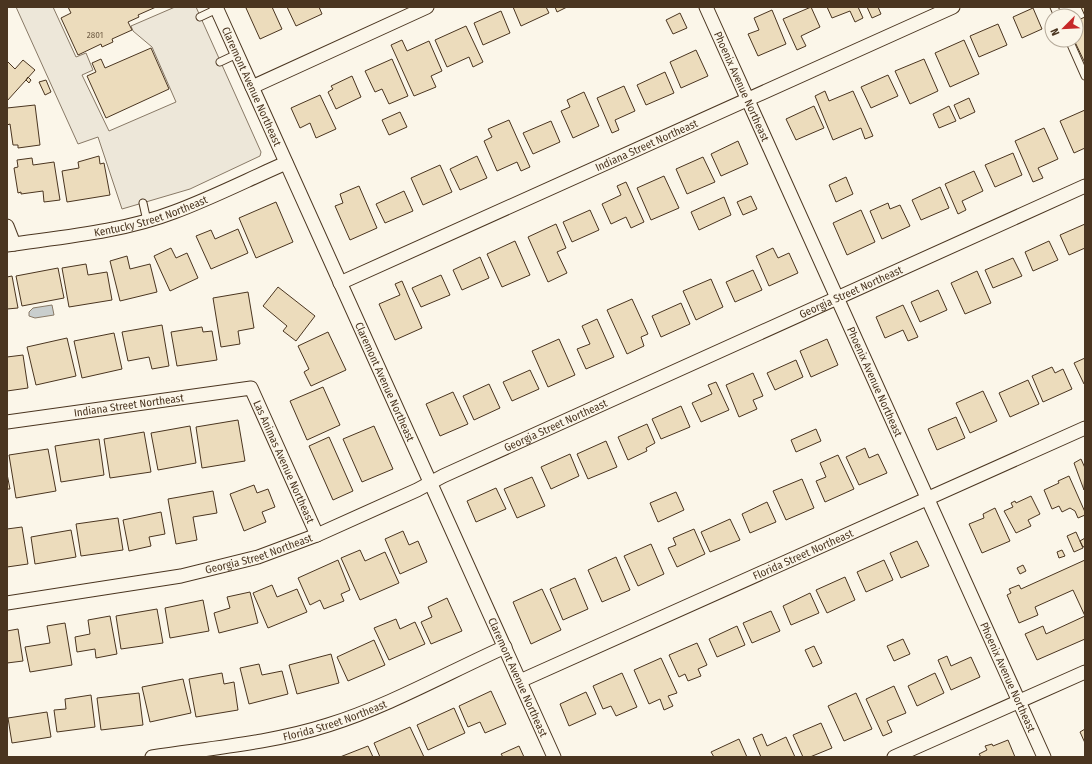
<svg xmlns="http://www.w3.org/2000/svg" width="1092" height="764" font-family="'Fira Sans Condensed',sans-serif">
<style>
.parking{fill:#ede7d9;stroke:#887966}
.water{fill:#c9cecd;stroke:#887966}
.building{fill:#ecdcbc;stroke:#4a3520}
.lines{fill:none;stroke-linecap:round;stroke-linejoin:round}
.lane-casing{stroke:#4a3520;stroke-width:9}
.street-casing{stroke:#4a3520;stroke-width:15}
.lane{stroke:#fbf6e9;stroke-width:7}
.street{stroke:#fbf6e9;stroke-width:13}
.labels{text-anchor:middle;stroke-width:3;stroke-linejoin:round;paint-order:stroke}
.number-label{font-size:9px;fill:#725f47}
.street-label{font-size:11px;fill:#4a3520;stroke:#fbf6e9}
</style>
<rect width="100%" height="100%" fill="#fbf6e9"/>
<path class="parking" d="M16 7H53L76 57 86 53 93 70 82 75 109 131 176 102 152 47 133 31 131 26 175 7H196L261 152 260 156 190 189 122 209 98 137 78 144Z"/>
<path class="water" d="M52 305 54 315 35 318 29 316V312L33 308Z"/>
<path class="building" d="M68 7H156L138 15 139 17 128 22 132 30 112 39 113 42 102 47 101 44 78 55 61 18 71 13Z
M248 7H272L282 29 260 39 246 8Z
M287 7H319L322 14 296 26Z
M513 7H546L549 13 521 26Z
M555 7H567L557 12Z
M811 7 820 27 801 36 806 46 797 50 783 19Z
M827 7H858L863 18 855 22 850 11 832 18Z
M867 7H878L881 14 872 18Z
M1081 7H1085V16Z
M1033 8 1042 29 1022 38 1013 17Z
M772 10 786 44 758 56 748 34 759 30 754 18Z
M501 11 510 33 483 45 474 23Z
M680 13 687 28 673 34 666 20Z
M1085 17V63L1074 40H1076V21Z
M998 24 1007 45 979 57 970 36Z
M466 26 483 62 473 67 469 57 447 67 435 40Z
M402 40 407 51 429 41 442 71 431 76 436 87 414 96 391 45Z
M964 40 979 74 950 87 935 53Z
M151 48 169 89 106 118 87 76 96 72 92 63 101 59 105 68Z
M696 50 708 76 681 88 670 62Z
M392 59 408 96 389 104 382 89 375 92 365 71Z
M924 59 938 91 910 104 895 71Z
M23 60 35 70 7 101V61L15 69Z
M665 72 674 93 646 105 637 85Z
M888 75 898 96 871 108 861 87Z
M352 76 361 97 336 109 328 92 333 89 331 86Z
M28 77 31 80 29 83 26 80Z
M46 80 51 92 45 95 39 82Z
M624 86 635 111 615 120 619 130 612 133 597 98Z
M825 91 829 101 853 91 873 136 865 139 861 128 833 140 815 96Z
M584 92 599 126 573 138 561 111 570 107 567 100Z
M320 95 336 129 316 138 310 123 300 128 291 108Z
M969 98 975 112 960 119 954 105Z
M35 105 40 145 18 148V145H13L10 124 7 125V108Z
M814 106 824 128 796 140 786 119Z
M949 106 956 121 939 128 933 114Z
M1085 110V148L1074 153 1060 121Z
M400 112 407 127 389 135 382 120Z
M509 120 530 167 521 171 517 162 497 171 484 141 492 137 488 129Z
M551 121 560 142 533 154 523 133Z
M1044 128 1058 159 1038 168 1043 178 1033 182 1015 141Z
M738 141 748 164 721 176 711 154Z
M1013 153 1022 175 995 187 985 165Z
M99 156 100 164 104 163 110 195 67 202 62 171 79 168 78 162Z
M477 156 487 178 460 190 450 169Z
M703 157 715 182 687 194 676 169Z
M32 158 33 165 54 162 60 200 44 202 43 191 21 194V192L18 193 14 168 18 167 17 160Z
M440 165 452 192 423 205 411 178Z
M974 171 983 191 962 201 966 210 958 214 945 184Z
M664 176 679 208 651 220 637 188Z
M846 177 853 194 836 202 829 185Z
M626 182 644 222 631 228 626 217 611 224 602 204 621 195 617 186Z
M359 186 377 228 350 240 335 206 343 203 340 194Z
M940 187 949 208 921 220 912 200Z
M404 191 413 211 385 223 376 204Z
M751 196 757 209 743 215 737 202Z
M724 197 731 215 699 230 691 212Z
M276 202 293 242 256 258 239 218Z
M888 203 890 209 900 205 910 226 882 239 870 211Z
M590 210 599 230 572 242 563 222Z
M861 210 875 242 847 255 833 223Z
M556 224 566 248 557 252 567 273 548 282 528 237Z
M1085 224V248L1069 255 1060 235Z
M238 229 248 253 211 269 196 236 211 230 215 239Z
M515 241 530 275 502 287 487 254Z
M1049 241 1058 260 1033 271 1025 252Z
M171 248 176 258 187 253 198 278 170 291 154 256Z
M773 248 778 258 789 253 798 273 769 286 756 256Z
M127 256 130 269 150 264 157 292 120 301 110 261Z
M480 257 489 278 462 290 453 270Z
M1013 258 1022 276 993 288 985 270Z
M86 264 88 275 107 272 112 300 69 307 62 268Z
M58 268 64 298 22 306 16 276Z
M753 270 762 290 735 302 726 282Z
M977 271 991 303 965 314 951 283Z
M441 275 450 295 421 307 412 288Z
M12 276 18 308 7 309V277Z
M711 279 723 307 696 320 683 291Z
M402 281 422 328 395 340 379 304 400 295 395 284Z
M278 287 315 316 296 341 283 331 287 326 263 306Z
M938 290 947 310 920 322 911 302Z
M248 292 254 328 238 331 240 344 221 347 213 298Z
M632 299 648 334 641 337 644 346 627 354 607 310Z
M681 303 690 324 661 337 652 316Z
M903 305 918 337 908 341 903 330 885 338 876 317Z
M597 319 614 357 586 369 577 349 590 344 582 326Z
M162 325 169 366 152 369 149 357 128 361 122 332Z
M202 327 203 332 212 331 217 360 177 366 171 332Z
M328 332 346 370 311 386 304 372 309 369 298 346Z
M114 333 122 369 82 378 74 341Z
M67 338 76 376 36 385 27 347Z
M559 339 575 375 548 387 532 351Z
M827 339 838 365 811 377 800 351Z
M23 355 28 388 7 391V357Z
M1085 358V383L1084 384 1074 363Z
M796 360 803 377 775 390 767 373Z
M1052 367 1055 373 1063 369 1072 389 1043 402 1032 376Z
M530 370 539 389 512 401 503 382Z
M753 373 763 396 753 400 757 409 739 417 726 385Z
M1028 380 1039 404 1010 417 999 393Z
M716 382 729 410 701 422 692 403 712 394 708 385Z
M489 384 500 408 474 420 463 396Z
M323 387 340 425 307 440 290 401Z
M983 391 997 421 970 433 956 403Z
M453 392 468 424 440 436 426 404Z
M681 406 690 427 661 439 652 419Z
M956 417 965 438 937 450 928 429Z
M238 420 245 461 202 468 196 427Z
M647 424 655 443 646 448 647 451 628 460 618 437Z
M190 426 196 463 158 470 151 433Z
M374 426 393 469 362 482 343 439Z
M816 429 821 441 796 452 791 440Z
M144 432 151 472 110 478 104 439Z
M329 437 353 491 333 500 309 446Z
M99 439 104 475 61 482 55 446Z
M606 441 617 467 588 479 577 454Z
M865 448 869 458 878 454 887 473 859 485 846 457Z
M48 449 56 491 16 498 9 455Z
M570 454 579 476 551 489 541 467Z
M838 455 854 489 825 502 816 481 826 477 820 463Z
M1081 459 1085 468 1084 490 1074 463Z
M7 474 10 489H7Z
M1069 476 1085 512V515L1078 518 1075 511 1070 508 1062 512 1059 506 1052 509 1044 490 1059 483 1058 481Z
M532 477 545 506 517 518 504 489Z
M802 479 814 508 786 520 773 491Z
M254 485 257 493 268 489 275 507 262 512 266 522 244 531 230 494Z
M496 488 506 509 476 522 467 501Z
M213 491 217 513 193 517 197 540 176 544 168 499Z
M676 492 684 510 658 522 650 503Z
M1031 496 1040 514 1028 520 1031 526 1016 533 1004 511 1013 507 1011 503 1015 501 1016 503Z
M767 502 776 522 750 533 742 514Z
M995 508 1010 541 982 553 969 524 984 518 983 514Z
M161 512 165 534 149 537 151 546 129 551 123 520Z
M118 518 123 550 81 556 76 524Z
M730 519 740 540 710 552 701 532Z
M22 527 28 564 7 567V529Z
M694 529 705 554 677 567 668 548 676 545 673 538Z
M71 530 76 557 35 564 31 537Z
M403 531 409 545 418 541 427 562 400 574 385 539Z
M1076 532 1083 548 1074 552 1067 536Z
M1085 538V546L1083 547 1080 541Z
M917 541 929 566 901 578 890 553Z
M651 544 664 574 638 586 624 556Z
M360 550 365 561 385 552 399 583 360 600 341 558Z
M1062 550 1065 556 1059 558 1057 552Z
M616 557 630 590 602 602 588 570Z
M338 560 350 590 341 594 344 601 324 609 320 600 310 605 298 578Z
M884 560 893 580 866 592 857 572Z
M1085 560V639L1037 660 1025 634 1043 626 1046 634 1085 616 1073 590 1035 607 1038 615 1019 623 1007 595 1011 593 1009 589 1019 585 1021 589Z
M1023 565 1026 571 1020 574 1017 568Z
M845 577 855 600 827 613 816 590Z
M575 578 588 609 563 620 550 589Z
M272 585 277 597 297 589 307 612 268 628 253 593Z
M542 589 561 630 531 644 513 602Z
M250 592 258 623 219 633 214 613 230 608 227 597Z
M810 593 819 613 791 625 783 606Z
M447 598 462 631 431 644 421 622 432 617 428 607Z
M203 600 209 631 170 638 165 608Z
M157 609 163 643 121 649 116 616Z
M771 611 780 631 752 643 743 623Z
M110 616 117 654 96 658 95 649 77 652 75 637 90 634 88 620Z
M396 619 400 629 415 622 425 644 389 660 374 628Z
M65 623 72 665 30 672 25 647 50 643 47 626Z
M737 626 745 645 717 657 709 639Z
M18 629 23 661 7 663V631Z
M903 639 910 654 894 661 887 646Z
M374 640 385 665 348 681 337 657Z
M697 643 707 665 698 669 701 676 688 681 685 674 679 677 669 655Z
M814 646 822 663 813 667 805 650Z
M331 654 339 683 297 694 289 665Z
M947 656 951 666 971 657 980 677 951 690 938 660Z
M661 658 677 693 668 696 673 706 664 710 660 699 649 704 634 670Z
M259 664 262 675 282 671 288 694 249 704 240 668Z
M222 673 224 684 234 682 238 710 196 717 189 679Z
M622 673 637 707 616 716 611 706 603 709 593 686Z
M935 673 944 693 917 706 908 686Z
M183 679 191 713 150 722 142 687Z
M894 686 906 713 887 721 892 732 883 736 866 699Z
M491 691 506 724 485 733 480 722 468 727 459 706Z
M586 692 596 714 569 726 560 704Z
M139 693 143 725 101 730 97 698Z
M856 693 872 729 844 741 828 706Z
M91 695 95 727 57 732 54 710 66 709 65 699Z
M454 708 465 733 428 750 417 725Z
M47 712 51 737 12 743 8 718Z
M821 723 832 748 810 757H803L793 735Z
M410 727 424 757H380L374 743Z
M1085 729V743L1080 732Z
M762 734 767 746 786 737 795 757H761L753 738Z
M739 739 747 757H714L711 752Z
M1008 740 1015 757H981L979 754 987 750 985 746 992 744 993 746Z
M368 746 373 757H340Z
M519 746 524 757H503L501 754Z"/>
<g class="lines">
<defs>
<path id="lane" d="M1054 7 1058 16
M200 17 217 9
M1069 40 1085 76
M220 62 237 54
M143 203 147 221"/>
<g id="street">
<path id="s1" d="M216 7 554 757"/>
<path id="s2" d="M706 7 1044 757"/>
<path d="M252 87 427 7"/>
<path d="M7 226 14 244"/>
<path id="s3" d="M7 245C62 237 122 232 174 212 212 198 249 179 286 163"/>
<path id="s4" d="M340 283 953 7"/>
<path id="s5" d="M7 422 251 388 317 535"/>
<path id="s6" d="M7 603 181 576 258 557 317 535 417 490 443 476 1085 186"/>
<path id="s7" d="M520 681 1085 428"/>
<path id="s8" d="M152 757C211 748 272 743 328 725 389 706 447 673 505 647"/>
<path d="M894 757 1085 672"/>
</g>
</defs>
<use href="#lane" class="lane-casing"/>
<use href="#street" class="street-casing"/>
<use href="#lane" class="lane"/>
<use href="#street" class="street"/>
</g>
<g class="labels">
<g class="number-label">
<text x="95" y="38">2801</text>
</g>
<g class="street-label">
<text dy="4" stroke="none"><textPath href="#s1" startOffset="87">Claremont Avenue Northeast</textPath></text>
<text dy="4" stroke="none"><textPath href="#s2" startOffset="87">Phoenix Avenue Northeast</textPath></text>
<text dy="4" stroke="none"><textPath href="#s4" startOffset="336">Indiana Street Northeast</textPath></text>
<text dy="4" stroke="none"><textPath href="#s3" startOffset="147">Kentucky Street Northeast</textPath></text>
<text dy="4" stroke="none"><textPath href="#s6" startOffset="905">Georgia Street Northeast</textPath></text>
<text dy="4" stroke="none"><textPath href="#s1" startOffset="411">Claremont Avenue Northeast</textPath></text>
<text dy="4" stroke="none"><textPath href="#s2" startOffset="411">Phoenix Avenue Northeast</textPath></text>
<text dy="4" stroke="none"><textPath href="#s5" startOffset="123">Indiana Street Northeast</textPath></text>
<text dy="4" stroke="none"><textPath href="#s6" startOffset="581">Georgia Street Northeast</textPath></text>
<text dy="4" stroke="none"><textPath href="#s5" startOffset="327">Las Animas Avenue Northeast</textPath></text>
<text dy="4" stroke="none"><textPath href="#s6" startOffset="257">Georgia Street Northeast</textPath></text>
<text dy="4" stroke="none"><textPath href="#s7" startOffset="310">Florida Street Northeast</textPath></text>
<text dy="4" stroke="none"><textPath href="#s1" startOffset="735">Claremont Avenue Northeast</textPath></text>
<text dy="4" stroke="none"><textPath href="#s2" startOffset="735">Phoenix Avenue Northeast</textPath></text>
<text dy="4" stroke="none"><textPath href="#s8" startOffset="187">Florida Street Northeast</textPath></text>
</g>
</g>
<rect width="1092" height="764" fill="none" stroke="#4a3520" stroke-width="16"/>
<g transform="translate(1064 28) rotate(246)"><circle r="19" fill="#fbf6e9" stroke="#b4a999"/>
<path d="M0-3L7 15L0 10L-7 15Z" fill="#c62828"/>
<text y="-6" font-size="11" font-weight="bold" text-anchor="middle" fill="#4a3520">N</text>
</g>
</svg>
